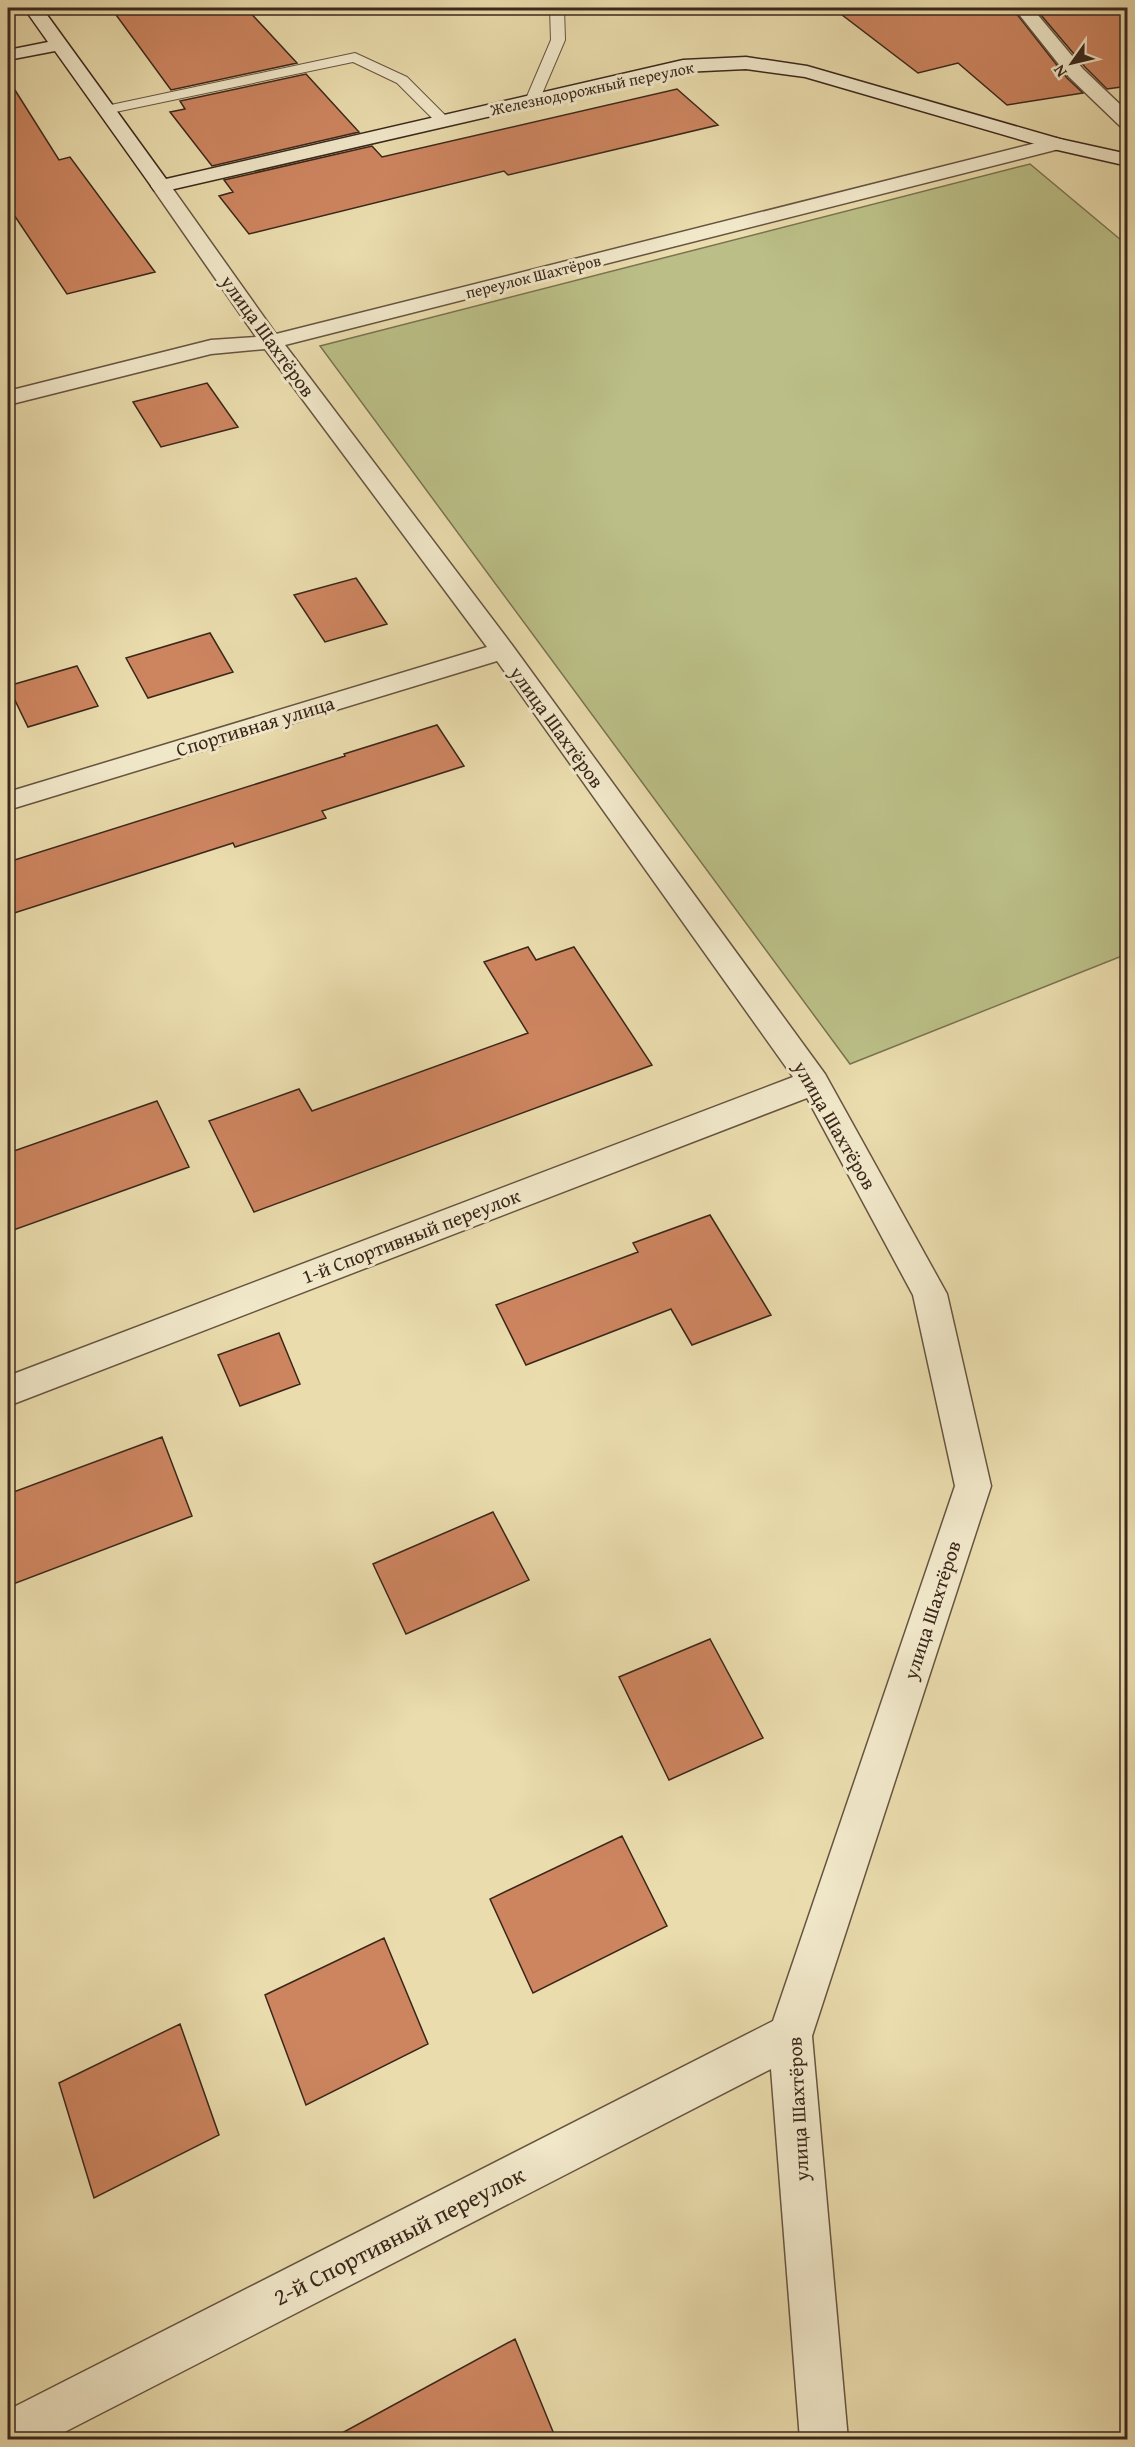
<svg xmlns="http://www.w3.org/2000/svg" width="1135" height="2447" font-family="'Gentium Book Plus',serif">
<style>
.green{fill:#bbbf87;stroke:#7a7351;stroke-width:1.5}
.building{fill:#cd8560;stroke:#3a271b;stroke-width:1.5}
.lines{fill:none;stroke-linecap:round;stroke-linejoin:round}
.lane-casing{stroke:#665440;stroke-width:2}
.street-casing{stroke:#665440;stroke-width:3}
.secondary-casing{stroke:#3a271b;stroke-width:3}
.lane{fill:#f1e8ca;fill-rule:evenodd}
.street{fill:#f1e8ca;fill-rule:evenodd}
.secondary{fill:#f1e8ca;fill-rule:evenodd}
.labels{text-anchor:middle;stroke-width:6;stroke-linejoin:round;paint-order:stroke}
.far-street-label{font-size:16px;fill:#3a271b;stroke:#f1e8ca}
.street-label{font-size:20px;fill:#3a271b;stroke:#f1e8ca}
.near-street-label{font-size:24px;fill:#3a271b;stroke:#f1e8ca}
</style>
<rect width="100%" height="100%" fill="#eadcad"/>
<filter id="stains"><feTurbulence type="fractalNoise" baseFrequency=".00333" numOctaves="4"/><feColorMatrix values="0 0 0 0 .2 0 0 0 0 .09 0 0 0 0 .02 0 0 0 .5 -.17"/></filter>
<radialGradient id="worn" r=".72"><stop offset=".6" stop-color="#630" stop-opacity="0"/><stop offset="1" stop-color="#630" stop-opacity=".3"/></radialGradient>
<path class="green" d="M1030 164 1127 245V954L850 1064 320 346Z"/>
<path class="building" d="M111 8H246L297 63 171 90Z
M833 8H1012L1067 78 1083 93 1007 105 958 63 918 73Z
M1035 8H1128V86L1107 89 1085 67Z
M306 74 359 132 212 166 170 112 185 109 180 101Z
M8 79 59 160 70 157 155 272 67 294 8 206Z
M677 89 718 125 508 175 504 171 249 234 219 196 233 192 224 180 372 146 382 157Z
M207 383 238 427 161 447 133 402Z
M356 578 387 624 325 642 294 595Z
M210 633 233 672 148 698 126 658Z
M77 666 98 706 28 727 8 686Z
M437 725 464 766 322 811 326 818 235 847 233 843 8 915V862L345 756 344 754Z
M528 947 536 960 574 947 652 1065 254 1212 209 1121 299 1089 312 1111 528 1033 484 962Z
M157 1101 189 1167 8 1232V1153Z
M710 1215 771 1315 692 1345 671 1309 526 1365 496 1305 638 1252 633 1243Z
M279 1333 300 1384 240 1406 218 1355Z
M162 1437 192 1516 8 1586V1494Z
M493 1512 529 1580 406 1634 373 1564Z
M710 1639 763 1738 669 1780 619 1677Z
M622 1836 667 1926 533 1993 490 1899Z
M384 1938 428 2044 306 2105 265 1995Z
M180 2024 219 2135 94 2198 59 2083Z
M515 2339 556 2439H331Z"/>
<g class="lines">
<defs>
<path id="lane" d="M550 8H564L565 40 539 101 532 105 525 101 551 40Z
M355 53 407 77 448 118 450 121 448 124H438L397 83 353 62 106 114 99 110 106 106Z"/>
<path id="street" d="M1014 8H1032L1083 69 1128 112V129L1121 127 1069 77Z
M1056 138 1063 140 1066 144 1063 148 285 345 512 645 825 1074 947 1294 991 1486 812 2036 848 2440H800L771 2069 49 2440H8V2410L773 2021 955 1486 913 1295 807 1098 8 1406V1376L793 1077 497 661 8 810V792L487 647 265 349 211 354 8 405V391L211 340 256 337 151 186 154 182H168L276 334Z"/>
<path id="secondary" d="M24 8H42L166 179 683 60 746 57 807 66 1060 139 1128 154V166L1049 148 805 77 746 69 683 72 161 192 154 190 55 51 8 60V50L48 42Z"/>
</defs>
<use href="#lane" class="lane-casing"/>
<use href="#street" class="street-casing"/>
<use href="#secondary" class="secondary-casing"/>
<use href="#lane" class="lane"/>
<use href="#street" class="street"/>
<use href="#secondary" class="secondary"/>
</g>
<g class="labels">
<g class="far-street-label">
<text transform="translate(592 88) rotate(-12)" y="6">Железнодорожный переулок</text>
<text transform="translate(533 276) rotate(-14)" y="6">переулок Шахтёров</text>
</g>
<g class="street-label">
<text transform="translate(268 336) rotate(54)" y="7">улица Шахтёров</text>
<text transform="translate(255 726) rotate(-17)" y="7">Спортивная улица</text>
<text transform="translate(557 727) rotate(54)" y="7">улица Шахтёров</text>
<text transform="translate(835 1125) rotate(60)" y="7">улица Шахтёров</text>
<text transform="translate(411 1236) rotate(-21)" y="7">1-й Спортивный переулок</text>
<text transform="translate(932 1610) rotate(-72)" y="7">улица Шахтёров</text>
<text transform="translate(798 2109) rotate(-93)" y="7">улица Шахтёров</text>
</g>
<g class="near-street-label">
<text transform="translate(399 2236) rotate(-27)" y="8">2-й Спортивный переулок</text>
</g>
</g>
<rect width="1135" height="2447" fill="none" stroke="#eadcad" stroke-width="30"/>
<rect x="9" y="9" width="1117" height="2429" fill="none" stroke="#3a271b" stroke-width="3"/>
<rect x="15" y="15" width="1105" height="2417" fill="none" stroke="#3a271b" stroke-width="1.5"/>
<g transform="translate(1072 63) rotate(236)" stroke="#f1e8ca" stroke-width="4.5" paint-order="stroke">
<path d="M0-4.5L10 22L0 15L-10 22Z" fill="#3a271b"/>
<text y="-9" font-size="16" font-weight="bold" text-anchor="middle" fill="#3a271b">N</text>
</g>
<rect width="100%" height="100%" filter="url(#stains)"/>
<rect width="100%" height="100%" fill="url(#worn)"/>
</svg>
